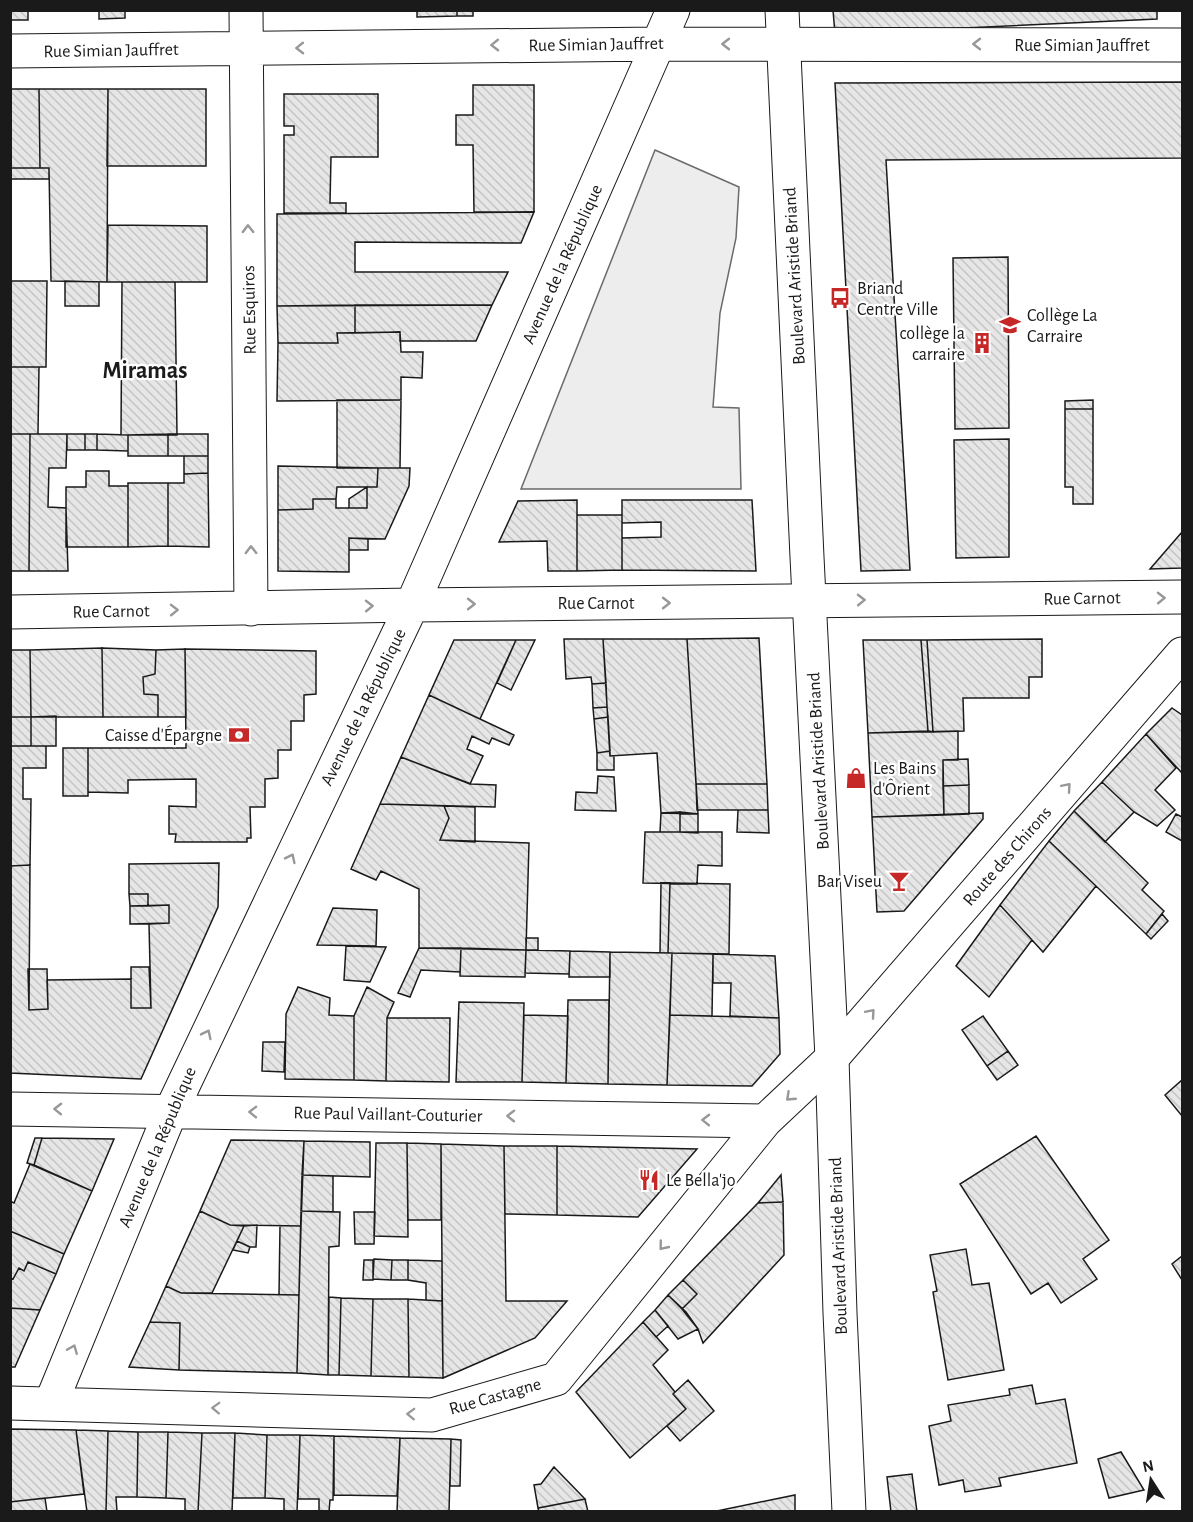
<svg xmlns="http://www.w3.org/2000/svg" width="1193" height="1522" font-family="'Alegreya Sans',sans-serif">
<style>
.built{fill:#ededed;stroke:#6a6a6a;stroke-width:1.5}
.building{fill:url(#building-back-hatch);stroke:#1a1a1a;stroke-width:1.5}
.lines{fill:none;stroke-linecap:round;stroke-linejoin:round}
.minor-casing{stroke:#1a1a1a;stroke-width:35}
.tertiary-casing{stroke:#1a1a1a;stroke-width:35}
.primary-casing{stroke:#1a1a1a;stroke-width:35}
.minor{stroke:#fff;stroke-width:33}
.tertiary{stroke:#fff;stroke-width:33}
.primary{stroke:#fff;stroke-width:33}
.oneway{stroke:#989898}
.labels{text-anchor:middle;stroke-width:4.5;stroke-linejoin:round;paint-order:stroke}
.street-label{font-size:18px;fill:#1a1a1a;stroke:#fff}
.poi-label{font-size:18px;fill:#1a1a1a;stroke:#fff;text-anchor:start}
.district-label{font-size:24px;font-weight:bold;fill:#1a1a1a;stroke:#fff}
</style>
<defs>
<pattern id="building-back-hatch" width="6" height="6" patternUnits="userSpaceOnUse" patternTransform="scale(1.5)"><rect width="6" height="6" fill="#e6e6e6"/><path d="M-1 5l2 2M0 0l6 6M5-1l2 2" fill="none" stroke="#c5c5c5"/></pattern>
</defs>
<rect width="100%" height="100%" fill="#fff"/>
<path class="built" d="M655 150 739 187 736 238 720 313 713 407 739 408 741 489H521Z"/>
<path class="building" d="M10 10H28V20H10Z
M99 10H125V18L99 19Z
M417 10H457V16L417 17Z
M457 10H473V16H457Z
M833 10H1157V19L835 34Z
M1182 82V158L886 160 910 570 861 571 835 83Z
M473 85H534V212H474L473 145H456V115H473Z
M10 89H39L40 168H10Z
M39 89H108L107 282 51 281 49 168H40Z
M108 89H206V166H107Z
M284 94H378V157H331L330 203H346V213H284V135H294V126H284Z
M10 168H49V179H10Z
M534 212 521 243 355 242V272H508L492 305 277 306V214Z
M108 225 207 226V282H107Z
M1008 257 1009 428 955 429 953 258Z
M10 281H47L46 367H10Z
M65 281 99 282V306H65Z
M122 282H175L177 435H121Z
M355 305H492L476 341H400V332L355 333Z
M355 305V333H337L338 343H278L277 306Z
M400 332 401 352H423L422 378 401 377V400L277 401 278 343H338L337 333Z
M10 367H39L38 434H10Z
M337 400H401L400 468H337Z
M1093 400V409H1065V401Z
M1065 409H1093V504H1073V487H1065Z
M10 434H30L29 571H10Z
M30 434H67L66 468H49L48 507 66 508 68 571H29Z
M67 434H85V450H67Z
M85 434H97V450H85Z
M97 434 128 435V451L97 450Z
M168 434H208V456H168Z
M168 434V456H128V435Z
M1009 439V557L956 558 954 440Z
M184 456H208V473L184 474Z
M278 466 378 468 377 487H337L336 499H313V509L278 510Z
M378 468H410L409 486 385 539 349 538V572L278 571V510L313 509V499H336V508H367V487H377Z
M86 471H109V486H128V547H66V487H86Z
M208 473 209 547 168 546V483H184V474Z
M128 483H168V546L128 547Z
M367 487V508H349V499Z
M577 500V571H548L547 541 499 542 518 501Z
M622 500H752L756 571 622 570V538L661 537V522L622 523Z
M577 515H622V570L577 571Z
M1182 532V568L1150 569Z
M349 538 368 539V550H349Z
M759 638 767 784H696L687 639Z
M564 639H603L606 683 592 684 591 677 566 679Z
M603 639H687L698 814 661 813 657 753 610 756Z
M1042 639V677H1029V698H963L964 731 933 732 927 640Z
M454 640H516L480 719 429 695Z
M516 640H535L511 690 497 683Z
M863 640H921L928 731 868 733Z
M921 640H927L933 732 928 731Z
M102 648 156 650 155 674 143 677 144 694 158 695V717H103Z
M102 648 103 717H31L30 650Z
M185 649 316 651V694L304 695V721H291V750H278V778L265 779V807H250L251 838H247V842H175L176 834H169V806L196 807V779L128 780V793L88 792V748H186Z
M185 649 186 717H158V695L144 694 143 677 155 674 156 650Z
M10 650H30L31 717H10Z
M606 683 607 707 593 708 592 684Z
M429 695 514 735 509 745 492 738 489 744 472 736 467 749 483 756 470 784 401 757Z
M607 707 608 717 594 719 593 708Z
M1172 708 1182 715V773L1146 734Z
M56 716V746H31V717Z
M10 717H31V746H10Z
M608 717 610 751 597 753 594 719Z
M958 731V760H943L944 815 872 817 868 733Z
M1146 734 1176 768 1155 790 1175 810 1157 826 1134 812 1102 782Z
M10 746H46V768H23V799H31L30 865 10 866Z
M63 748H88V796H63Z
M610 751V756H614V770H597V753Z
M401 757 471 784 496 785 495 807 380 804Z
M968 759 969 785 943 786V760Z
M598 776 614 777 616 811 575 810 576 792 597 793Z
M1102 782 1134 812 1105 842 1074 811Z
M696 784H767L768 810H697Z
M969 785V814L944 815 943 786Z
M380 804 444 806 449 818 440 840 529 843 526 950 419 948V889L381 871 376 880 351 869Z
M444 806 475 807V842L440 840 449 818Z
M738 810H768L769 833 737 832Z
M1074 811 1148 883 1142 890 1164 911 1146 934 1049 841Z
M680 812 698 814V833L680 832Z
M680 812V832H660L661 813Z
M983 813V819L904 911 877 912 872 817Z
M1176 814 1182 817V841L1166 832Z
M645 832H722V866L698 865 697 884 643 883Z
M1049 841 1096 886 1043 952 1000 905Z
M219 863 218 907 141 1079 10 1073V866L30 865 29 1010 48 1009 47 980 131 979V1008H151L149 924 169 923V905L148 906V894H129V864Z
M661 883H670L668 953H660Z
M670 883 730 884 729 954 668 953Z
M129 894H148V906H130Z
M169 905V923L130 924V906Z
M1000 905 1032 940 989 997 956 966Z
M333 908 377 910 376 946 317 945Z
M1162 914 1168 921 1151 939 1146 934Z
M526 938H538V950H526Z
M346 946 386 947 370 982 344 980Z
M419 948H461L460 972 421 970 410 997 398 993Z
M461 948 526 950 525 977 460 976Z
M526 950 570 951 569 974 525 973Z
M570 951 610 952V977H569Z
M610 952 672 953 667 1085 608 1084Z
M672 953 713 954 712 1016 670 1015Z
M713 954 775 956 779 1018 730 1016 731 983H713Z
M131 967H149L151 1008H131Z
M28 969H47L48 1009 29 1010Z
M298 987 330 998 329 1015 354 1016V1080L285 1079 286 1014Z
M367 987 394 1002 387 1018 386 1081 354 1080V1016Z
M568 1000H609L608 1084 566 1083Z
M459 1002 524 1003 522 1082H456Z
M524 1015 568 1016 566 1083 522 1082Z
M670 1015 779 1018 780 1054 752 1086 667 1085Z
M983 1016 1008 1051 987 1066 962 1030Z
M387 1018H450L449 1082 386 1081Z
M263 1042H285L284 1072 262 1071Z
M1008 1051 1018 1065 997 1080 987 1066Z
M1182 1080V1116L1165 1095Z
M1036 1136 1109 1240 1083 1259 1097 1279 1061 1303 1048 1283 1031 1294 960 1184Z
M35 1138H42L34 1165 27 1163Z
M42 1138 114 1139 92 1191 34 1165Z
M231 1140 304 1141 301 1226 230 1225 200 1211Z
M304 1141 370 1142V1177L302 1175Z
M376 1143H407L408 1237 374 1236Z
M407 1143 441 1144V1220H408Z
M441 1144 504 1146 506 1301H567L535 1338 443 1378Z
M504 1146H557V1215L505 1214Z
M557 1146 697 1149 638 1217 557 1215Z
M30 1164 92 1191 64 1254 10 1231V1201L14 1203Z
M302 1175 333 1176V1212L301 1211Z
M781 1175 783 1202 758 1203Z
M783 1202 784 1255 703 1343 698 1329 682 1309 697 1294 683 1280 758 1203Z
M200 1211 230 1225 244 1226 212 1293H181L166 1286Z
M301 1211 340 1212 339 1246 329 1247 328 1375 297 1373Z
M354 1212H375L374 1244H355Z
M257 1225 256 1247H250L237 1241 244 1226Z
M280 1226H301L299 1295H279Z
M10 1231 64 1254 56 1274 28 1262 24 1271 19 1268 13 1279 10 1278Z
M237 1241 250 1247 248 1253 233 1250Z
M966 1249 972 1285 989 1283 1004 1370 948 1380 933 1292 937 1291 930 1255Z
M1182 1256V1280L1172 1264Z
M374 1259 392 1260 391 1280 373 1279Z
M364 1260H373V1280H363Z
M392 1260H408V1280H391Z
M408 1260 442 1261V1301L426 1300V1283L408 1280Z
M28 1262 56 1274 40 1310 10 1308V1278L13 1279 19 1268 24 1271Z
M683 1280 697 1294 682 1309 668 1295Z
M166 1286 181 1293 299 1295 297 1373 179 1370 180 1323 150 1322Z
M668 1295 686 1312 698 1329 678 1339 655 1310Z
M329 1297 341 1298 339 1375H328Z
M341 1298 373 1299 371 1376 339 1375Z
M373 1299H408L409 1377 371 1376Z
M408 1299 442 1301 443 1378 409 1377Z
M10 1308 40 1310 15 1367H10Z
M655 1310 668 1326 656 1337 643 1322Z
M150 1322 180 1323 179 1370 129 1367Z
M643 1322 668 1350 653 1365 675 1392 673 1394 686 1409 630 1458 576 1392Z
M688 1380 714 1411 680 1441 667 1426 686 1409 673 1394Z
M1032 1385 1036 1404 1065 1399 1077 1463 999 1478 1001 1486 965 1492 963 1480 939 1485 929 1426 951 1421 948 1405 1010 1395 1009 1389Z
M10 1429 76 1430 84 1494 10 1502Z
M76 1430 108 1431 106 1512H87Z
M108 1431 138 1432 137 1497H116L117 1512H106Z
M138 1432H168L166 1498 137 1497Z
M168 1432 202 1433 198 1512H185V1499L166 1498Z
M202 1433H235L232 1512H198Z
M235 1433 267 1435 265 1498H233Z
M267 1435H300L297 1512H284V1499L265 1498Z
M300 1435 334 1436 333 1500H330L329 1512H319V1499H298Z
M334 1436 400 1438 397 1496 334 1495Z
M400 1438 451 1439 449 1512H397Z
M451 1439 461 1440 460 1486H450Z
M1121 1452 1144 1490 1109 1498 1098 1459Z
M554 1467 585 1499 538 1508 534 1485 541 1484Z
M912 1474 917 1512H891L887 1477Z
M795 1495V1512H712Z
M45 1498 47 1512H10V1502Z
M585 1499 588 1512H539L538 1508Z"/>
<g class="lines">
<defs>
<path id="minor" d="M246 10 251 609
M10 51 659 44 1182 45
M10 612 412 605 1182 597
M10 1109 765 1121
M10 1403 432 1415 556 1379 765 1121 832 1058
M51 1403 171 1111 412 605 673 10"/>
<path id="tertiary" d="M832 1058 1182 654"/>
<path id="primary" d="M782 10 807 557 832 1058 840 1313 849 1512"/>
</defs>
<use href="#minor" class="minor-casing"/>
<use href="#tertiary" class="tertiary-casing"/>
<use href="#primary" class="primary-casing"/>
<use href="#minor" class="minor"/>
<use href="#tertiary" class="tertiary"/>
<use href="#primary" class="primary"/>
</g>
<defs><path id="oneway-chevron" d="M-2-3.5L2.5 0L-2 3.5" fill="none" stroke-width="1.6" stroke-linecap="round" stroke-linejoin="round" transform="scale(1.5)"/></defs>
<g class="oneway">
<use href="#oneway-chevron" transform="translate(726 44) rotate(-180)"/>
<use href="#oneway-chevron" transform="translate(977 44) rotate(-180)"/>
<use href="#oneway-chevron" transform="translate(495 45) rotate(179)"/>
<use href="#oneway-chevron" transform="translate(300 48) rotate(179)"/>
<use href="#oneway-chevron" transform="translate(248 229) rotate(-91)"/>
<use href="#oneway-chevron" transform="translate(251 550) rotate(-91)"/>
<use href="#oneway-chevron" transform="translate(1161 598) rotate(-1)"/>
<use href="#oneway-chevron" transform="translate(861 600) rotate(-1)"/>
<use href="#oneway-chevron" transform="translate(666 603)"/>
<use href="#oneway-chevron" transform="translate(471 604)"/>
<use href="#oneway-chevron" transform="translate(369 606) rotate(-1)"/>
<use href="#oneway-chevron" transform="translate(174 610) rotate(-1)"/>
<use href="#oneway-chevron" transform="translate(1067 787) rotate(-49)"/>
<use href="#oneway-chevron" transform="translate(291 858) rotate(-64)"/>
<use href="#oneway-chevron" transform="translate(871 1013) rotate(-49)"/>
<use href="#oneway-chevron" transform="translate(207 1034) rotate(-64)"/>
<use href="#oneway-chevron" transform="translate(790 1097) rotate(137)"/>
<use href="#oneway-chevron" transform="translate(58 1109) rotate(-179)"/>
<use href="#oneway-chevron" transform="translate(253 1112) rotate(-179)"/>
<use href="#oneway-chevron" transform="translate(511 1116) rotate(-179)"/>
<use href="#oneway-chevron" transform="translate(706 1120) rotate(-179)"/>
<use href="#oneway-chevron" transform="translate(663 1246) rotate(129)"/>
<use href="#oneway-chevron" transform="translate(73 1349) rotate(-68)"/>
<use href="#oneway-chevron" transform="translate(216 1408) rotate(-178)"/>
<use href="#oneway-chevron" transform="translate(411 1414) rotate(-178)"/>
</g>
<defs>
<symbol id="bus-bare" viewBox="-9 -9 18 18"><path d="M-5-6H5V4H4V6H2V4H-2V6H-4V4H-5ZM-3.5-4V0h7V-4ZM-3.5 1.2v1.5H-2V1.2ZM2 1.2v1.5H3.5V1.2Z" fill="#c62828" stroke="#fff" stroke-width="2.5" paint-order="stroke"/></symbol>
<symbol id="school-bare" viewBox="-9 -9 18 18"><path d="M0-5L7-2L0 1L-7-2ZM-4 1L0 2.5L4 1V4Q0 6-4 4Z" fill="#c62828" stroke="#fff" stroke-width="2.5" paint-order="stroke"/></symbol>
<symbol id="building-bare" viewBox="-9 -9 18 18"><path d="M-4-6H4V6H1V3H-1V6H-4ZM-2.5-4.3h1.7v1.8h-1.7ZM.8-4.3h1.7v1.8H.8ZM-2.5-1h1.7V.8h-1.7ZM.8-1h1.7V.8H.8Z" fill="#c62828" stroke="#fff" stroke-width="2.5" paint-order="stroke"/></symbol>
<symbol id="bank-bare" viewBox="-9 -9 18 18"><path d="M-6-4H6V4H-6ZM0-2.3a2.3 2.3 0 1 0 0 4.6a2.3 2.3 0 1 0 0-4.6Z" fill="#c62828" stroke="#fff" stroke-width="2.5" paint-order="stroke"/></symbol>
<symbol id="shop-bare" viewBox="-9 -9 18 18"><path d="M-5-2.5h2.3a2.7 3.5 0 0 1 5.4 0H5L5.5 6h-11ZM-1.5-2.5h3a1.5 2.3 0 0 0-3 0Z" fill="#c62828" stroke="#fff" stroke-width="2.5" paint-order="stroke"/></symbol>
<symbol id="bar-bare" viewBox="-9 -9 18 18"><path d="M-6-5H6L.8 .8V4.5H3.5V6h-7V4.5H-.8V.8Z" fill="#c62828" stroke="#fff" stroke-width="2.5" paint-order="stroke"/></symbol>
<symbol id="restaurant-bare" viewBox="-9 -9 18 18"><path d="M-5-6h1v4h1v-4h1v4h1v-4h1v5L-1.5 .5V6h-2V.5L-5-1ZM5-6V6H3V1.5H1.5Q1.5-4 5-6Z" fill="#c62828" stroke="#fff" stroke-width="2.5" paint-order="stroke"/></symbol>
</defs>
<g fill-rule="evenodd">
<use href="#bus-bare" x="825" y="283" width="30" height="30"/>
<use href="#school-bare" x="995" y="310" width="30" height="30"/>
<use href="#building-bare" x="967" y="328" width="30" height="30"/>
<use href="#bank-bare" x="224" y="720" width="30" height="30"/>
<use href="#shop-bare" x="841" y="763" width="30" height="30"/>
<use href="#bar-bare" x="884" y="866" width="30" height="30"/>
<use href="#restaurant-bare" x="634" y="1165" width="30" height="30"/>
</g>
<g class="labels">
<g class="street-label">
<text transform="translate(596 44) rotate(-1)" y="6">Rue Simian Jauffret</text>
<text x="1082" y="51">Rue Simian Jauffret</text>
<text transform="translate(111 50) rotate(-1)" y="6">Rue Simian Jauffret</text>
<text transform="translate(562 264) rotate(-66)" y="6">Avenue de la République</text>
<text transform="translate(794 276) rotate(-93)" y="6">Boulevard Aristide Briand</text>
<text transform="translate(249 310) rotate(-91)" y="6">Rue Esquiros</text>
<text transform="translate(1082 598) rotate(-1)" y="6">Rue Carnot</text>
<text x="596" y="609">Rue Carnot</text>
<text transform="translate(111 611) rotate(-1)" y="6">Rue Carnot</text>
<text transform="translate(363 707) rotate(-64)" y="6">Avenue de la République</text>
<text transform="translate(818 761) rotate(-93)" y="6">Boulevard Aristide Briand</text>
<text transform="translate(1007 856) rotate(-49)" y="6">Route des Chirons</text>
<text transform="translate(388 1114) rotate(1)" y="6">Rue Paul Vaillant-Couturier</text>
<text transform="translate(157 1147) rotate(-67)" y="6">Avenue de la République</text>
<text transform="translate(838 1246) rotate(-92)" y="6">Boulevard Aristide Briand</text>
<text transform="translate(495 1396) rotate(-16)" y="6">Rue Castagne</text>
</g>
<g class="poi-label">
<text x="857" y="294">Briand<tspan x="857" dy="21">Centre Ville</tspan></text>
<text x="1027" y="321">Collège La<tspan x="1027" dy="21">Carraire</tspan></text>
<text x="965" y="339" text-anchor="end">collège la<tspan x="965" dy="21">carraire</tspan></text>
<text x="222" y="741" text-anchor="end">Caisse d'Épargne</text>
<text x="873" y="774">Les Bains<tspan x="873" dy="21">d'Ôrient</tspan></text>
<text x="882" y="887" text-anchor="end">Bar Viseu</text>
<text x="666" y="1186">Le Bella'jo</text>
</g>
<g class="district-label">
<text x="145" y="378">Miramas</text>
</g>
</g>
<rect width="1193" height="1522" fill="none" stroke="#1a1a1a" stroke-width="24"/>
<g transform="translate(1151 1480) rotate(348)" stroke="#ffffff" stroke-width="4.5" paint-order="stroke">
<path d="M0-4.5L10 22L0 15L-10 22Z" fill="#1a1a1a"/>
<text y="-9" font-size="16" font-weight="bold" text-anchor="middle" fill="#1a1a1a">N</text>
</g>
</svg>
